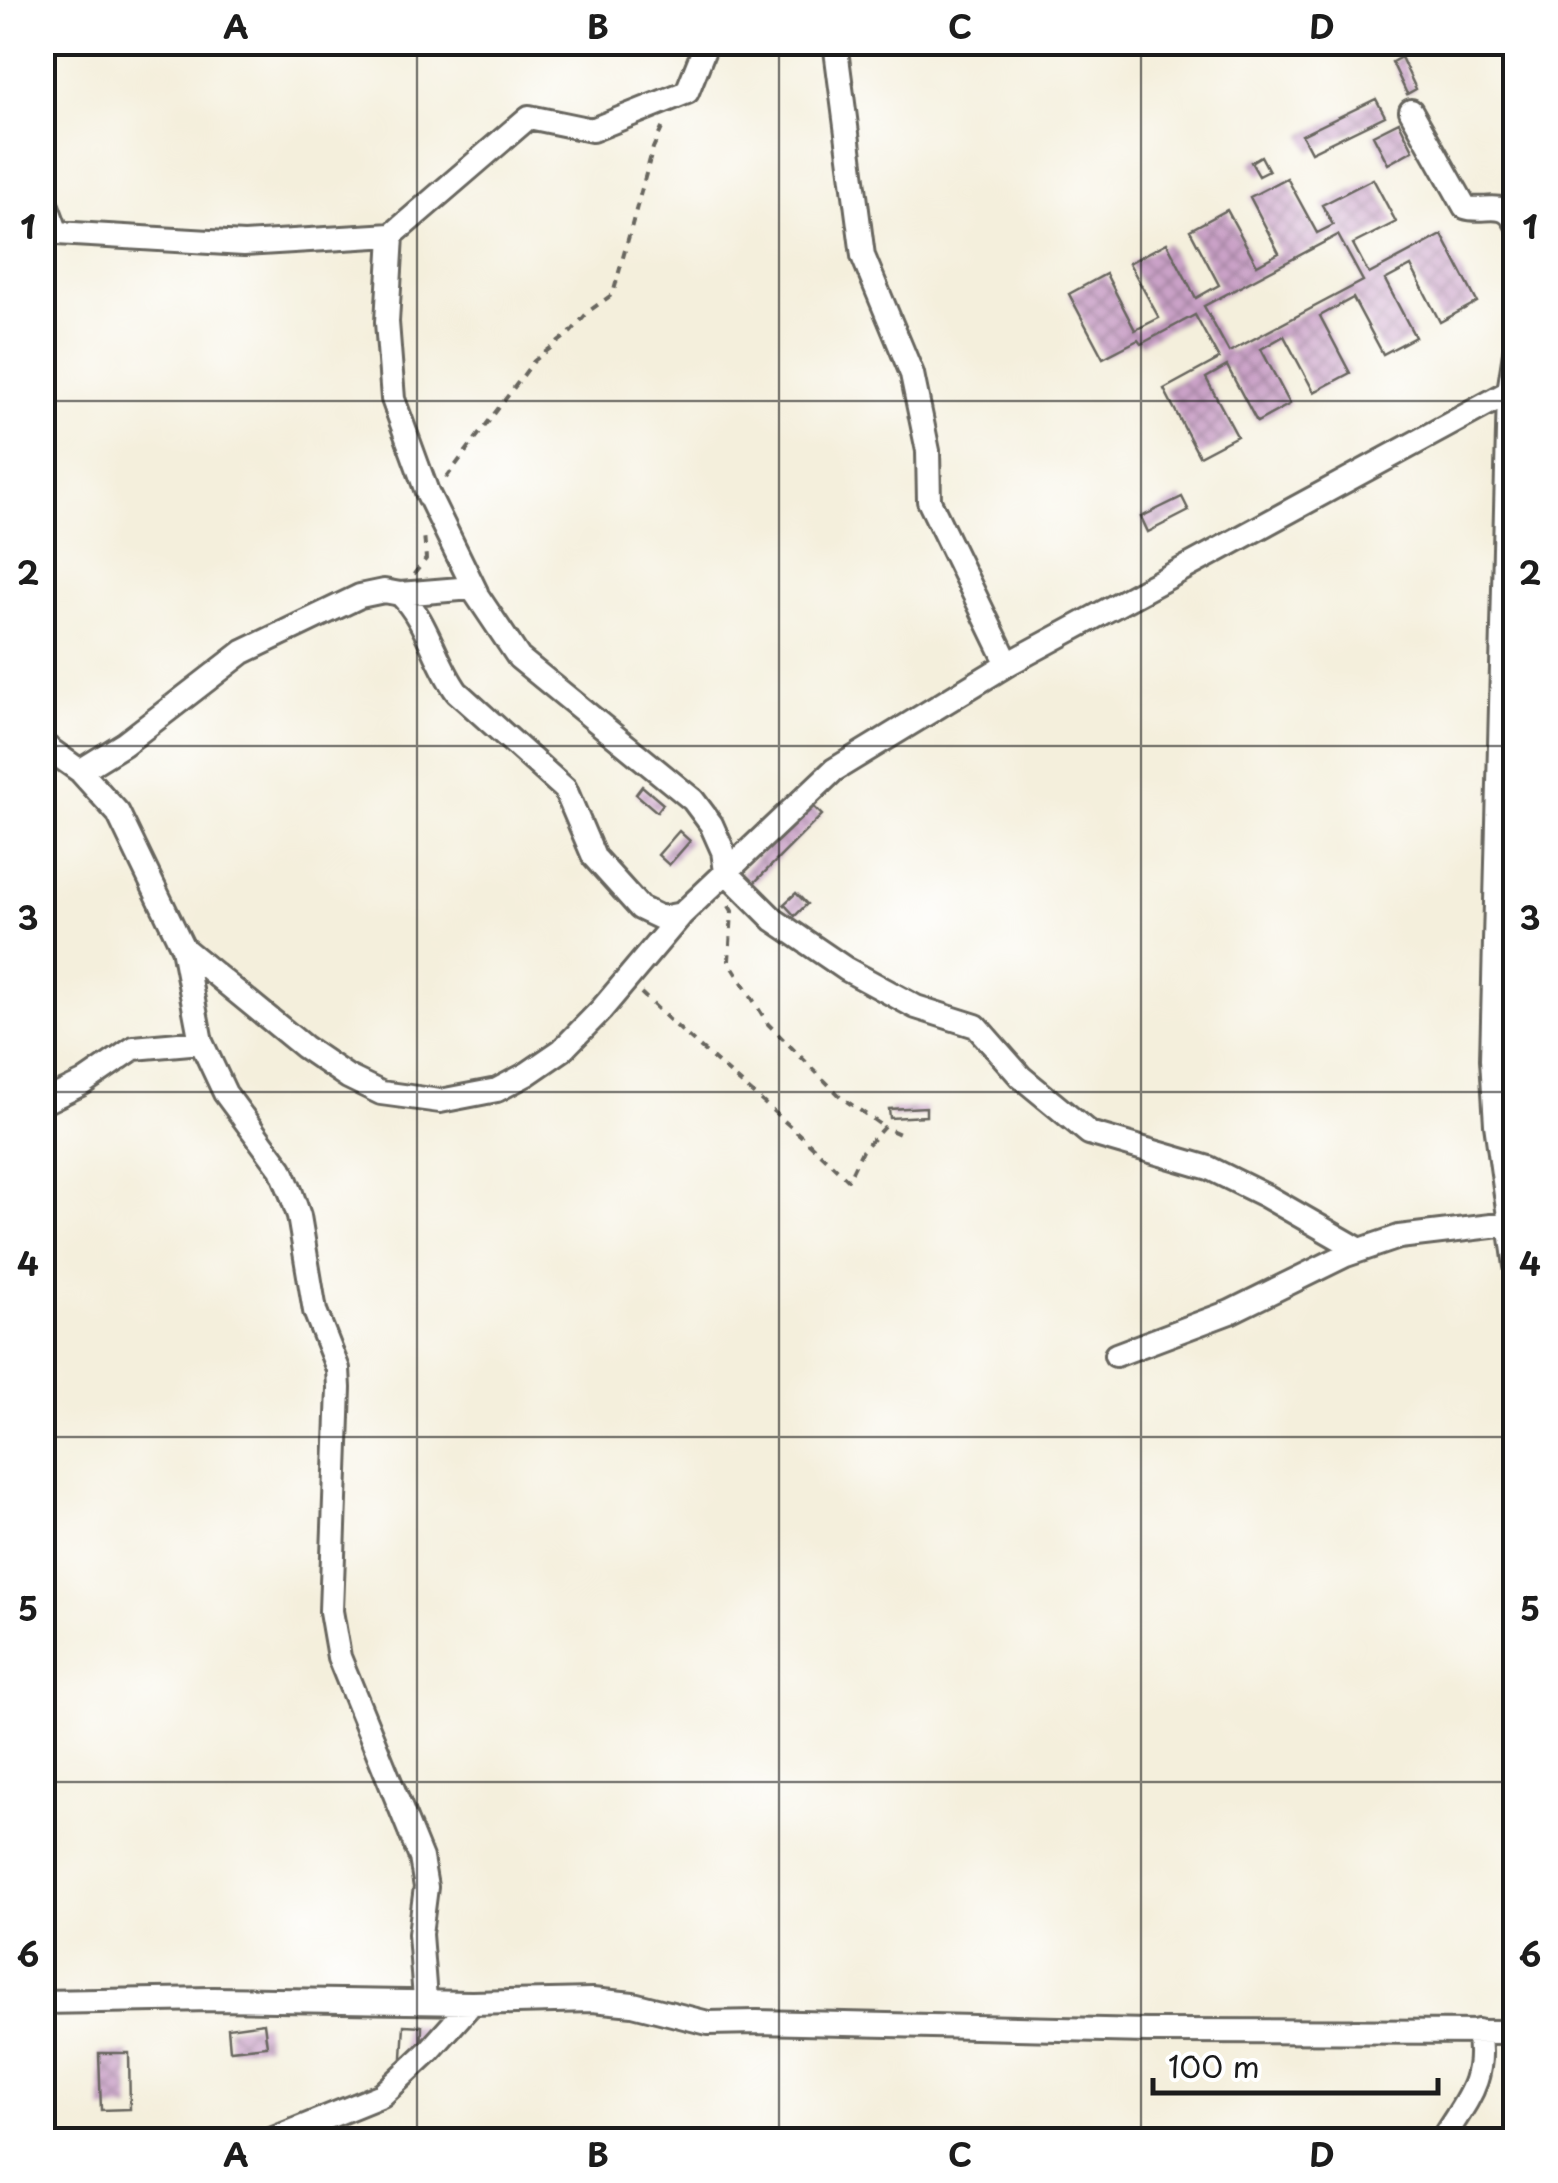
<svg xmlns="http://www.w3.org/2000/svg" width="1558" height="2183" font-family="'Playpen Sans',sans-serif">
<style>
.building{fill:url(#building-cross-hatch);fill-rule:evenodd}
.lines{fill:none;stroke-linecap:round;stroke-linejoin:round}
.minor-casing{stroke:#68665f;stroke-width:28}
.path{stroke:#68665f;stroke-width:4;stroke-dasharray:8 8;stroke-linecap:butt}
.minor{stroke:#fff;stroke-width:22}
.grid{fill:none;stroke:#1c1c1c;stroke-width:2.5;stroke-opacity:0.55}
.neatline{fill:none;stroke:#1c1c1c;stroke-width:4}
.grid-label{font-size:32px;text-anchor:middle;font-weight:bold;fill:#1c1c1c}
</style>
<defs>
<pattern id="building-cross-hatch" width="8" height="8" patternUnits="userSpaceOnUse" patternTransform="scale(2.5)"><rect width="8" height="8" fill="#caa2c7"/><path d="M0 0l8 8M0 8l8-8" fill="none" stroke="#a383a1"/></pattern>
</defs>
<rect width="100%" height="100%" fill="#fff"/>
<filter id="ink" filterUnits="userSpaceOnUse"><feTurbulence type="fractalNoise" baseFrequency=".01" numOctaves="2"/><feDisplacementMap in="SourceGraphic" scale="20" xChannelSelector="R" yChannelSelector="G"/><feConvolveMatrix kernelMatrix="1 2 1 2 8 2 1 2 1" color-interpolation-filters="sRGB"/></filter>
<filter id="wash" filterUnits="userSpaceOnUse"><feTurbulence type="fractalNoise" baseFrequency=".0048" numOctaves="4" result="noise"/><feDisplacementMap in="SourceGraphic" scale="40" xChannelSelector="R" yChannelSelector="G"/><feGaussianBlur stdDeviation="2.25" result="paint"/><feColorMatrix in="noise" values="0 0 0 0 0 0 0 0 0 0 0 0 0 0 0 0 0 1.4 0 .05"/><feComposite in="paint" operator="in"/></filter>
<g filter="url(#wash)">
<rect width="100%" height="100%" fill="#f4efdc"/>
<g id="blocks">
<path class="building" d="M1401 57 1416 89 1407 94 1392 62Z
M1376 99 1385 116 1311 152 1302 135Z
M1399 122 1413 150 1388 164 1373 135Z
M1261 156 1269 171 1259 176 1251 162Z
M1287 178 1317 233 1333 225 1322 205 1373 179 1396 222 1353 244 1369 274 1442 235 1477 302 1440 322 1411 266 1385 280 1415 337 1383 354 1353 298 1320 316 1350 373 1314 392 1284 336 1261 349 1290 404 1257 422 1227 366 1206 378 1237 436 1199 456 1164 389 1219 359 1195 315 1141 344 1138 340 1103 358 1069 294 1106 274 1135 330 1159 318 1129 263 1167 243 1196 298 1219 285 1190 230 1227 210 1257 265 1279 253 1250 197ZM1338 235 1363 281 1229 352 1204 306Z
M1182 497 1189 511 1148 532 1141 517Z
M642 786 663 804 657 812 636 794Z
M810 803 822 815 752 885 740 873Z
M679 831 690 841 669 865 658 855Z
M796 893 807 904 795 916 784 904Z
M926 1107V1116L890 1118 889 1109Z
M264 2023 267 2046 230 2050 228 2028Z
M404 2025 422 2026 421 2058 402 2057Z
M99 2053H129L130 2109 101 2110Z
M350 2132H385V2140H350Z"/>
</g>
</g>
<g filter="url(#ink)">
<use href="#blocks" fill-opacity="0" stroke="#68665f" stroke-width="2.5"/>
<g class="lines">
<defs>
<path id="minor" d="M835 42 863 256 912 374 928 451 929 501 1008 664
M1411 111 1465 207C1484 214 1504 198 1516 223
M42 193 57 233 244 244 392 235 529 117 592 130 687 92 707 42
M392 235 387 322 393 399 427 492 476 592
M1516 347 1509 392 1492 1059 1496 1124 1516 1266
M400 594C427 620 435 662 457 692L565 789 594 857 640 908 661 918 682 914
M42 744 80 771 118 813 183 948 201 1042 225 1093 281 1169 291 1193 299 1216 315 1311 338 1369 339 1388 331 1611 339 1657 421 1858 426 1887 420 1934 425 1999
M80 771 124 744 243 652 360 596 384 591 400 594 472 588 519 658 693 800 711 824 723 851 726 872 774 920 846 969 916 1007 976 1026 1021 1077 1089 1133 1209 1168 1266 1196 1360 1250
M183 948 304 1047 348 1077 381 1093 440 1101 497 1090 527 1074 562 1050 601 1010 682 914 834 770 1008 664 1509 392
M42 1103 83 1083 134 1048 201 1042
M1116 1355 1230 1312 1346 1255 1399 1237 1508 1224
M42 2002 213 1999 472 2003 592 2000 633 2004 708 2023 757 2022 1147 2031 1516 2032
M271 2140 382 2095 430 2050 472 2003
M1442 2140C1466 2100 1487 2082 1478 2031"/>
</defs>
<use href="#minor" class="minor-casing"/>
<path class="path" d="M446 478 534 361 571 332 589 311 613 294 653 148 665 122
M414 574 426 559 424 533
M729 906 732 911 729 961 768 1024 842 1098 884 1127
M641 993C708 1058 782 1115 848 1180L862 1151 884 1127 904 1136"/>
<use href="#minor" class="minor"/>
</g>
</g>
<path class="grid" d="M417 42V2140M779 42V2140M1141 42V2140M42 401H1516M42 746H1516M42 1092H1516M42 1437H1516M42 1782H1516"/>
<rect width="1558" height="2183" fill="none" stroke="#fff" stroke-width="110"/>
<path d="M1153 2078v15h285v-15" fill="none" stroke="#1c1c1c" stroke-width="5"/>
<text x="1168" y="2078" font-size="30" fill="#1c1c1c" stroke="#ffffff" stroke-width="8" paint-order="stroke">100 m</text>
<rect x="55" y="55" width="1448" height="2073" class="neatline"/>
<g class="grid-label">
<text x="236" y="39">A</text>
<text x="598" y="39">B</text>
<text x="960" y="39">C</text>
<text x="1322" y="39">D</text>
<text x="28" y="239">1</text>
<text x="1530" y="239">1</text>
<text x="28" y="585">2</text>
<text x="1530" y="585">2</text>
<text x="28" y="930">3</text>
<text x="1530" y="930">3</text>
<text x="28" y="1276">4</text>
<text x="1530" y="1276">4</text>
<text x="28" y="1621">5</text>
<text x="1530" y="1621">5</text>
<text x="28" y="1967">6</text>
<text x="1530" y="1967">6</text>
<text x="236" y="2167">A</text>
<text x="598" y="2167">B</text>
<text x="960" y="2167">C</text>
<text x="1322" y="2167">D</text>
</g>
</svg>
